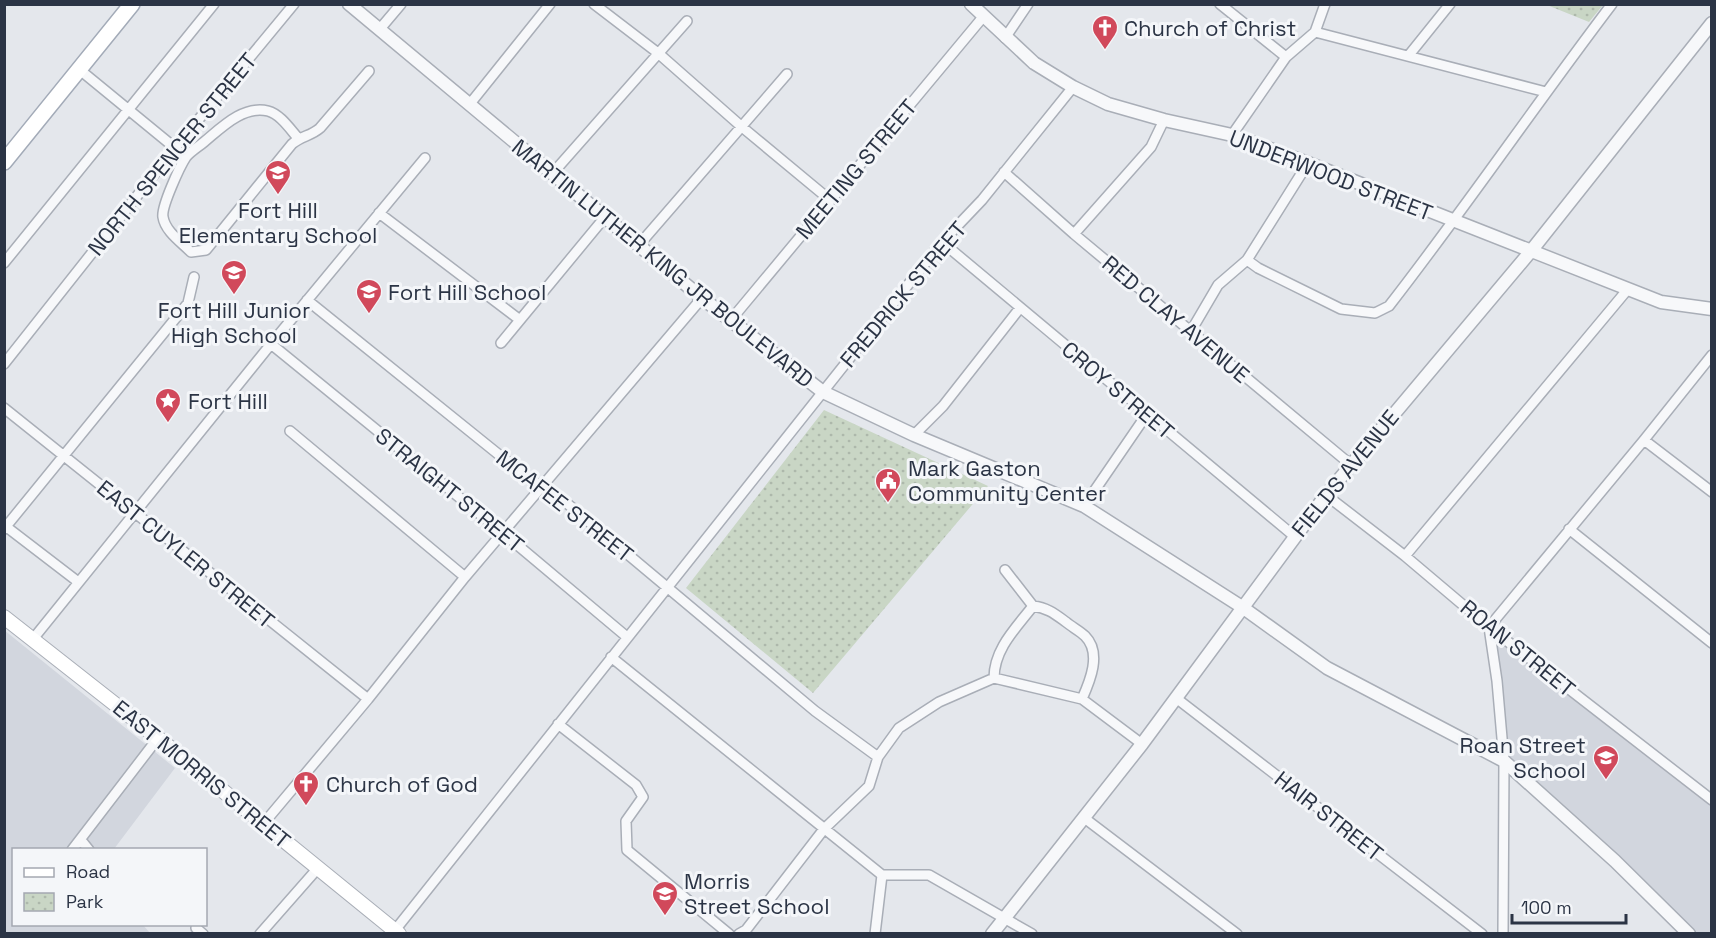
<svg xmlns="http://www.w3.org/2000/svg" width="1716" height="938" font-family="'Space Grotesk',sans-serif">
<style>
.built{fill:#d2d6de}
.park{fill:url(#park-dots)}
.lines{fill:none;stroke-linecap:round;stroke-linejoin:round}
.minor-casing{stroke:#a9aeb7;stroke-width:12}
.tertiary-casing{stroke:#a9aeb7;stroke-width:15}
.secondary-casing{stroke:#a9aeb7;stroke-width:16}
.primary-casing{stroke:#a3abb8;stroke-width:18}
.minor{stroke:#f7f8fa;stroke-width:9}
.tertiary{stroke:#f7f8fa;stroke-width:12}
.secondary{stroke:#fff;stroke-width:14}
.primary{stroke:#fff;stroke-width:15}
.labels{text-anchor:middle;stroke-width:6;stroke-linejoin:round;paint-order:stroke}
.poi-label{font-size:22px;fill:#2b3445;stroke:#f4f6f9;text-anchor:start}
.street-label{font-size:22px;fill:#2b3445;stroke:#f4f6f9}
</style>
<defs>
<pattern id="park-dots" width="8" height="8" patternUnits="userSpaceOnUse" patternTransform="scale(1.5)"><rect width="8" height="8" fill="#c9d6c5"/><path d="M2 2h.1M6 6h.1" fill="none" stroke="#adb8ab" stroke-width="1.8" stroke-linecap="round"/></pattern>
</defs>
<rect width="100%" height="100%" fill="#e4e7ec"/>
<path class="built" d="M1489 627 1711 801V933H1689L1504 761Z
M4 630 175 768 114 849 14 850V924L143 925 150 933H5Z"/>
<path class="park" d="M1547 5H1603L1589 22Z
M824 410 988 486 813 693 686 588Z"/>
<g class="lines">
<defs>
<path id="minor" d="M594 4 658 53 742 127 830 200
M1220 4 1286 57
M379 30 401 4
M1315 32 1546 92
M1005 38 1028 4
M1409 55 1450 4
M80 70 180 152
M469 105 550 4
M1232 135 1286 57 1315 32 1325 4
M298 138C290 129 280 114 268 111 243 105 221 128 204 142 198 147 190 152 186 157 180 166 161 207 163 217 165 231 181 242 191 252L206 250 292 144C301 136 311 136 320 128L369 71
M1308 163 1247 260 1258 268 1341 309 1375 313 1389 306C1466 207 1536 104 1612 4
M1004 172 1074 234 1350 464
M552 174 687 21
M379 213 520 320
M1074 234 1151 147 1164 120
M942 242 1294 536
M638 246 787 74
M4 263 214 4
M307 300 534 483 545 485 815 711 878 757
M730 321 983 17
M1191 331 1218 285 1247 260
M501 343 605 217
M271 344 503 533 627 637
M4 364 175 148 294 4
M4 408 368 699
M290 431 465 577
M914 435 943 406 1020 308
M1644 440 1712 492
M1326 495 1405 556 1489 627 1712 800
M1084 506 1147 414
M4 525 77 581
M4 529 188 303 194 277
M1569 529 1712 643
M1405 556 1628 289
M1005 570 1033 606
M1033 606C1048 608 1055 614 1066 622 1072 627 1080 631 1085 636 1102 653 1090 681 1082 699
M33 639 271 344 425 158
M611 657 882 875
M994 678 1082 699 1142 744
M994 678C994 649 1016 628 1033 606
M1176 698 1482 934
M558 724 636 785 643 797 626 821 627 850 729 934
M1083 817 1237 934
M264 823 368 699 465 577 702 298
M81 840 89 850
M72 850 158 738
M196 928 203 934
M260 934 318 868
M392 934 942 242 982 200 1073 87
M739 934 746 930 824 829 869 786 878 757 899 728 939 702 994 678
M875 934 882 875H929L1032 934
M1503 934 1504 761 1497 681 1489 627 1644 440 1712 355"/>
<path id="tertiary" d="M349 4 702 298 823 392 914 435 1084 506 1242 607 1327 668 1504 761 1615 861 1689 934
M971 4 1034 63 1073 87 1108 104 1164 120 1232 135 1308 163 1661 302 1712 309
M992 934 1142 744 1326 495 1531 251 1712 23"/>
<path id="secondary" d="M4 617 158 738 399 934"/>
<path id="primary" d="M4 162 132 4"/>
</defs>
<use href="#minor" class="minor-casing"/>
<use href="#tertiary" class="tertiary-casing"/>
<use href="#secondary" class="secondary-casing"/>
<use href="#primary" class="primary-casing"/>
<use href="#minor" class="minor"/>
<use href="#tertiary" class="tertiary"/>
<use href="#secondary" class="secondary"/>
<use href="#primary" class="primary"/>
</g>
<defs>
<symbol id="church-pin" viewBox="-11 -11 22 30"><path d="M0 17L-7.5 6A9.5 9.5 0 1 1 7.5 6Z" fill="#d1495b" stroke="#f4f6f9"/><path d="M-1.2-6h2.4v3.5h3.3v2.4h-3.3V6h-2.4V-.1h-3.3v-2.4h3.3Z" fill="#fff"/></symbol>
<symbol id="school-pin" viewBox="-11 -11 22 30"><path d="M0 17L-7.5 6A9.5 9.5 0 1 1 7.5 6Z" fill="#d1495b" stroke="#f4f6f9"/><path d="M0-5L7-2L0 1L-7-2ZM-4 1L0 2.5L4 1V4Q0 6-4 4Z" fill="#fff"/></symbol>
<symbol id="sight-pin" viewBox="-11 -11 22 30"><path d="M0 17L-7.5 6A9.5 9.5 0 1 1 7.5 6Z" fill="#d1495b" stroke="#f4f6f9"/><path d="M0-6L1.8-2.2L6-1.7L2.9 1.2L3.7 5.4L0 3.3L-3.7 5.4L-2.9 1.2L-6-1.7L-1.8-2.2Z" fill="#fff"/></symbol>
<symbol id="civic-pin" viewBox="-11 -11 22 30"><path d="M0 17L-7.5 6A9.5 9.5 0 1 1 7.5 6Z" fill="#d1495b" stroke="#f4f6f9"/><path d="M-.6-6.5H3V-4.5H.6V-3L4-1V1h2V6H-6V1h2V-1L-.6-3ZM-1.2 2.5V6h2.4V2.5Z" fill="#fff"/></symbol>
</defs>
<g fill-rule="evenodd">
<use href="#church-pin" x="1090" y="13" width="30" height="40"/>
<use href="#school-pin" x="263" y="158" width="30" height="40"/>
<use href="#school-pin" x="219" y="258" width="30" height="40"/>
<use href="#school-pin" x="354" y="277" width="30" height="40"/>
<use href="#sight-pin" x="153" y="386" width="30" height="40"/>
<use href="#civic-pin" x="873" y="466" width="30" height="40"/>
<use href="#school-pin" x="1591" y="743" width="30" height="40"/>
<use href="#church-pin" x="291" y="769" width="30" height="40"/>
<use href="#school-pin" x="650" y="879" width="30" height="40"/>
</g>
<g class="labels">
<g class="poi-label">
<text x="1124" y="36">Church of Christ</text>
<text x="278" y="218" text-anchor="middle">Fort Hill<tspan x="278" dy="25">Elementary School</tspan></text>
<text x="388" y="300">Fort Hill School</text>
<text x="234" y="318" text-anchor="middle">Fort Hill Junior<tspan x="234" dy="25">High School</tspan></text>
<text x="188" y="409">Fort Hill</text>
<text x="908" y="476">Mark Gaston<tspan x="908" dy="25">Community Center</tspan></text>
<text x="1586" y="753" text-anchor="end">Roan Street<tspan x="1586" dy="25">School</tspan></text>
<text x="326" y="792">Church of God</text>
<text x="684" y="889">Morris<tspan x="684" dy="25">Street School</tspan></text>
</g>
<g class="street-label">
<text transform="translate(172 154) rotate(-51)" y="8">NORTH SPENCER STREET</text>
<text transform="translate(856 169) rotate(-50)" y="8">MEETING STREET</text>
<text transform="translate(1331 175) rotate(21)" y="8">UNDERWOOD STREET</text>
<text transform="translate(663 263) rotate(39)" y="8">MARTIN LUTHER KING JR BOULEVARD</text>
<text transform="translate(903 294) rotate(-50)" y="8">FREDRICK STREET</text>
<text transform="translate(1176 319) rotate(40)" y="8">RED CLAY AVENUE</text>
<text transform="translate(1118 390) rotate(40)" y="8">CROY STREET</text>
<text transform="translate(1345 473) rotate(-51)" y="8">FIELDS AVENUE</text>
<text transform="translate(450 490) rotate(39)" y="8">STRAIGHT STREET</text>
<text transform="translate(565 506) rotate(38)" y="8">MCAFEE STREET</text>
<text transform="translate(186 554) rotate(39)" y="8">EAST CUYLER STREET</text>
<text transform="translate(1518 648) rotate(39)" y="8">ROAN STREET</text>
<text transform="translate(202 774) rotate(39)" y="8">EAST MORRIS STREET</text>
<text transform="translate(1329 816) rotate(38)" y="8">HAIR STREET</text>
</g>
</g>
<rect width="1716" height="938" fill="none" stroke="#2b3445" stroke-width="12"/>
<rect x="12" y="848" width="195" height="78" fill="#f4f6f9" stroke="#a4a8b1" stroke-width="1.5"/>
<rect x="24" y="868" width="30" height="9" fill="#ffffff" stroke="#a4a8b1" stroke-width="1.5"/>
<text x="66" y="878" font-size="18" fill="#2b3445">Road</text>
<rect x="24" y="893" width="30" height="18" fill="url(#park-dots)" stroke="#a4a8b1" stroke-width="1.5"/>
<text x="66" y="908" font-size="18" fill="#2b3445">Park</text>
<path d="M1512 914v9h114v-9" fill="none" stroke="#2b3445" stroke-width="3"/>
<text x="1521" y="914" font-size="18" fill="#2b3445" stroke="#f4f6f9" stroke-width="4.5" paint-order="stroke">100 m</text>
</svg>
